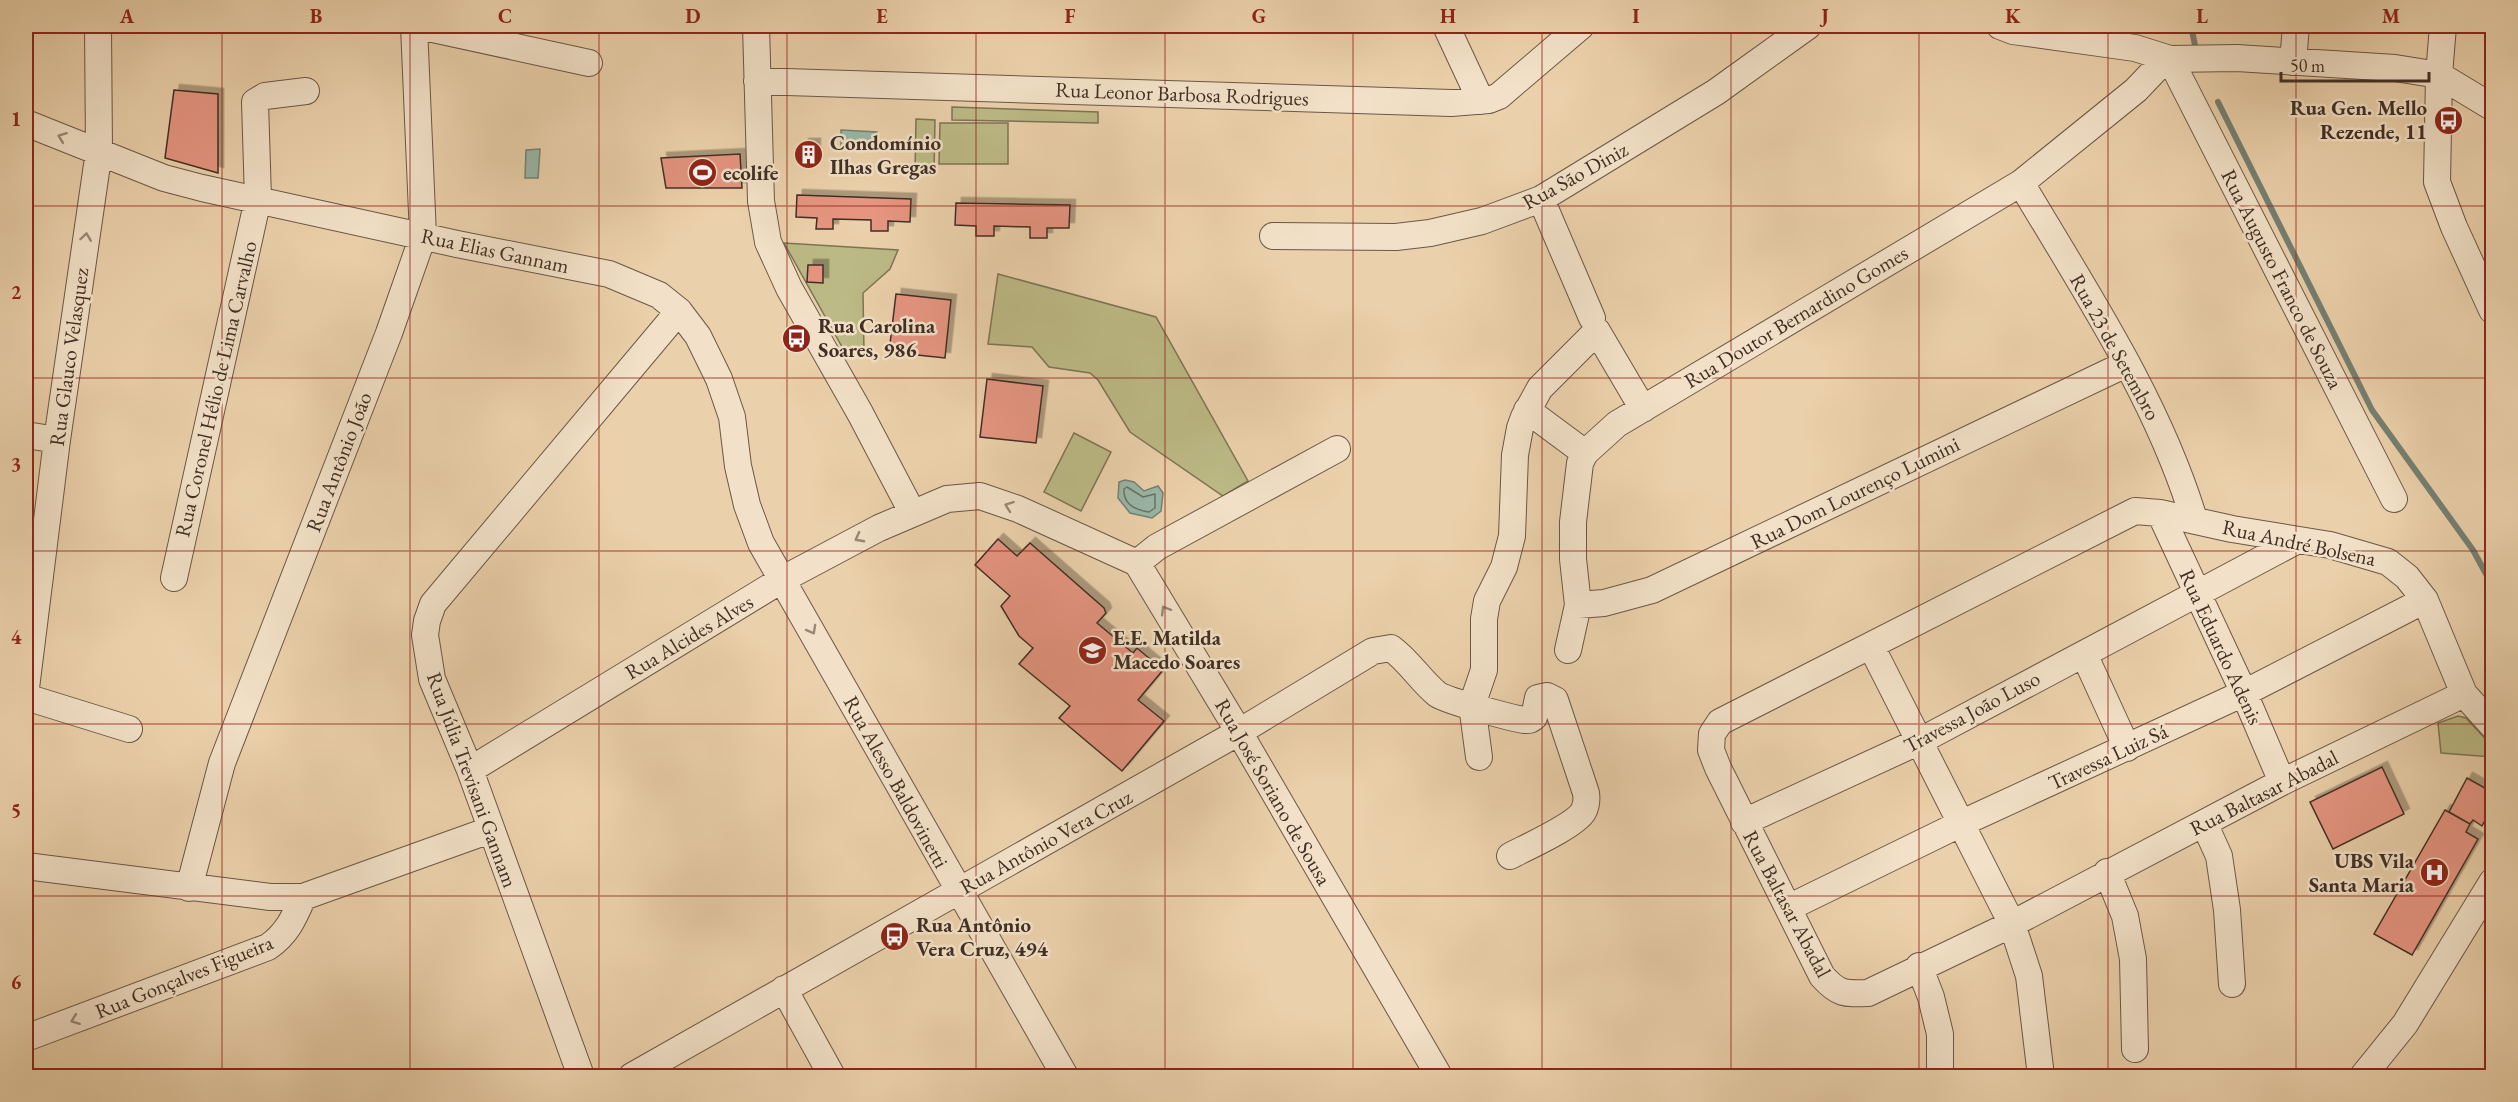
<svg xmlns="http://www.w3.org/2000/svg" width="2518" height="1102" font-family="'EB Garamond',serif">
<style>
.green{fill:#bcba86;stroke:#7e7455;stroke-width:1.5}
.water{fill:#98b7a8;stroke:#758073;stroke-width:1.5}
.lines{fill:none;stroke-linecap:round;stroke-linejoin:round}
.shore{stroke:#6c7266;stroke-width:1.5}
.stream{stroke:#758073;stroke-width:6}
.building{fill:#e69581;stroke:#402e24;stroke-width:1.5;filter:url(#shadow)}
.minor-casing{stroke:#6b5746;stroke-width:28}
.minor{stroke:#f2e1c8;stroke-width:26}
.oneway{stroke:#998876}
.grid{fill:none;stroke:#8f2418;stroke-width:1.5;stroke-opacity:0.55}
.labels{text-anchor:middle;stroke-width:5;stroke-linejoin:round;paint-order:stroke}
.street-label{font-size:21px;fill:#402e24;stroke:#f2e1c8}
.poi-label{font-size:21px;font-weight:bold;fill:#402e24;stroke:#f2e1c8;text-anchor:start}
.neatline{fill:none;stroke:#8f2418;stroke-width:2}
.grid-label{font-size:20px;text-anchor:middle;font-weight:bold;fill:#8f2418}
</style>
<defs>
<filter id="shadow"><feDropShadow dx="5.5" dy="-5.5" stdDeviation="0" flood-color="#0004"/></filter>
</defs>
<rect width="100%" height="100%" fill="#ebd1ab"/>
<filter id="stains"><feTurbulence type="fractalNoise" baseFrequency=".00333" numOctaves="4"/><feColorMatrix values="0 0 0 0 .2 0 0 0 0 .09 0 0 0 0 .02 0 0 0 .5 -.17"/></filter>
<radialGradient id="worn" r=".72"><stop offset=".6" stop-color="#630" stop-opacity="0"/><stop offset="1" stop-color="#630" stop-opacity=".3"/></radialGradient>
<path class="green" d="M952 107 1098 112V123L952 120Z
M916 119 935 120 934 173H915Z
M940 123H1008V164H939Z
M784 243 898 250 890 269 863 293 864 353 846 354Z
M998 274 1156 317 1248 481 1223 496 1130 432 1098 380 1090 373 1049 367 1032 347 988 344Z
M1074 433 1111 452 1081 511 1044 492Z
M2458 716 2466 718 2492 746V757L2441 753 2438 723Z"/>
<path class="water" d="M841 130 877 132 876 151 841 149Z
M540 149 538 178H525L526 150Z
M1125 480 1134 482 1144 491 1158 486 1163 493 1161 511 1152 518 1130 513 1118 498 1119 482Z"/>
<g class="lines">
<path class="shore" d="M1127 487 1143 497 1155 494V508L1149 512C1136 510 1123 504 1124 489Z"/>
<path class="stream" d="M2191 26 2195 45
M2218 102 2372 410 2473 550 2492 585"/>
</g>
<path class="building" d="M174 90 218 94V173L165 158Z
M803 144H815L814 166 802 165Z
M740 154 742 188H666L661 158Z
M797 195 911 199 910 222 888 221V231H871V220L833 219V229H816L817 218 796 217Z
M956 203 1070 205 1069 228H1047V238H1030V227L994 226V236H976V226L955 225Z
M808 265H823V283L807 282Z
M896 294 951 300 945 358 889 352Z
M987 379 1043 386 1036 443 980 437Z
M998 539 1017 556 1030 543 1104 608 1106 613 1097 623 1133 653 1137 648 1163 670 1138 700 1164 721 1122 771 1059 718 1070 706 1019 664 1033 648 1019 636 1001 606 1010 596 975 565Z
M2382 767 2404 814 2333 849 2310 802Z
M2467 778 2492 792V807L2482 826 2473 820 2470 824 2449 812Z
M2445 810 2470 824 2466 832 2478 839 2412 955 2374 934Z"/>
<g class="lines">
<defs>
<path id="minor" d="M419 26 589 63
M756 26 761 201 768 242 789 288 860 413 912 512
M1446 26 1481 101
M2000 26 2013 31 2135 48 2170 59 2237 58 2395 68 2439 75 2492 107
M2443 26 2439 75 2437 182 2454 227 2492 310
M2170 59 2394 499
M2293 62 2296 26
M757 81 1451 103 1489 100 1499 96 1581 26
M26 123 164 178 202 188 457 244 609 274 659 295 679 311 698 336 719 379 732 417 738 466 747 505 761 543 1065 1076
M2021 183C2085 291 2157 398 2194 519
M1541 199 1592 318
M1273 236 1396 237 1430 233 1482 221 1541 199 1716 92 1808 26
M1527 410 1585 453
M26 435 57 440
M2160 513 2244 693 2282 782
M1137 563 1157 547 1337 449
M174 578 258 199 255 102 265 96 306 91
M1578 605 1604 603 1652 590 2126 364
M1871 646 2012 924 2029 976 2041 1076
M1568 650 1578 605 1573 559V522L1580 463 1585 453 1617 424 2021 183 2136 90 2155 70 2162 57
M2084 654 2127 748
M26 688 57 440 99 151 98 26
M2464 694 2282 782 2012 924 1868 993C1844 994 1838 994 1822 976L1718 768 1711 750 1712 734 1720 722 2135 511 2160 513 2232 529 2330 545 2388 562 2407 577 2425 600 2464 694 2492 725
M26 697 129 729
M1479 757 1472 705 1484 670V619L1487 601 1504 567 1512 536 1515 455 1520 428 1524 417 1540 388 1597 331 1643 409
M470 770 783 579 879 528 947 499 980 496 1018 509 1137 563 1239 732 1439 1076
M1744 822 1920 741 2296 541
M2204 823 2219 856 2227 910 2232 984
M26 866 270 897H303L490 830
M2107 872 2125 916 2133 959 2135 1049
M189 888 222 763 389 333 423 236 414 26
M1788 908 1960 824 2244 693 2425 600
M1919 966 1931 997 1940 1034V1076
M784 989 832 1076
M26 1038 268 947C287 934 294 918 303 897
M581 1076 470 770 432 679 425 635 427 621 433 604 679 311
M632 1076 1239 732 1373 651 1391 648C1409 661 1420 680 1437 694 1443 700 1515 719 1525 720 1531 720 1530 720 1534 717L1538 698 1547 696 1555 700 1586 793C1587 800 1587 805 1583 812 1574 826 1527 847 1510 856
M2363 1076 2405 1024 2492 882"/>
</defs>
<use href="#minor" class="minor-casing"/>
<use href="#minor" class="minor"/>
</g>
<defs><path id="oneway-chevron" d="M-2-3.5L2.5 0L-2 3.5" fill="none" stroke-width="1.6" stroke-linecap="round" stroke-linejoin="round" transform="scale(1.5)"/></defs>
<g class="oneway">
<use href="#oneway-chevron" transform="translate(62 137) rotate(-159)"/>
<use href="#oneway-chevron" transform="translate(86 237) rotate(-82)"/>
<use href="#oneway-chevron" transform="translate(1009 506) rotate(-160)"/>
<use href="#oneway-chevron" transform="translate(859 538) rotate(152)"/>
<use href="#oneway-chevron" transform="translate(1165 610) rotate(-121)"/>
<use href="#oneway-chevron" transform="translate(812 630) rotate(61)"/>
<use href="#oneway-chevron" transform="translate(75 1020) rotate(159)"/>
</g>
<path class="grid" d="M222 26V1076M410 26V1076M599 26V1076M787 26V1076M976 26V1076M1165 26V1076M1353 26V1076M1542 26V1076M1731 26V1076M1919 26V1076M2108 26V1076M2296 26V1076M26 206H2492M26 378H2492M26 551H2492M26 724H2492M26 896H2492"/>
<defs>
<symbol id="bus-disc" viewBox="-11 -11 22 22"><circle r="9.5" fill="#8f2418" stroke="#f2e1c8"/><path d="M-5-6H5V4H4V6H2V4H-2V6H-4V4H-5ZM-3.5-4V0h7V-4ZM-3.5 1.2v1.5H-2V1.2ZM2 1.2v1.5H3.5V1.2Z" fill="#fff"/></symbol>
<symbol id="building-disc" viewBox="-11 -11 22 22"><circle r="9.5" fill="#8f2418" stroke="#f2e1c8"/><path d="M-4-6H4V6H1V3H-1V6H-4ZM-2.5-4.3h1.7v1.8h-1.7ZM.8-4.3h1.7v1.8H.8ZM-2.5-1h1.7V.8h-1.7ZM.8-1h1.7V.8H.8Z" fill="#fff"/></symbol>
<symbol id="stadium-disc" viewBox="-11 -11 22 22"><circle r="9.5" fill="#8f2418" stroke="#f2e1c8"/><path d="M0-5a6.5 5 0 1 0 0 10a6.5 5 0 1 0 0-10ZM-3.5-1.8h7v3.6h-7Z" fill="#fff"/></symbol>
<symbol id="school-disc" viewBox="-11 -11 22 22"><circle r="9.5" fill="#8f2418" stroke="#f2e1c8"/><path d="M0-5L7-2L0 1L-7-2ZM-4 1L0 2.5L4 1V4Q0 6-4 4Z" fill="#fff"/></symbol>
<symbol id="hospital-disc" viewBox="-11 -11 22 22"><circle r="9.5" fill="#8f2418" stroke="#f2e1c8"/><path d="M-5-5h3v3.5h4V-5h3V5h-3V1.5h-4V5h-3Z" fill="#fff"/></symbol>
</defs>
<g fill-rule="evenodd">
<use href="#bus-disc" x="2432" y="104" width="33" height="33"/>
<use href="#building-disc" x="792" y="138" width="33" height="33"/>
<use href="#stadium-disc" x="686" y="156" width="33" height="33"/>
<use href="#bus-disc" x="780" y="322" width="33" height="33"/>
<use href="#school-disc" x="1076" y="634" width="33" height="33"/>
<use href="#hospital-disc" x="2418" y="856" width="33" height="33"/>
<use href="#bus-disc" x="878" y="920" width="33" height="33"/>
</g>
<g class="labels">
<g class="street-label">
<text transform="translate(1182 94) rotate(2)" y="7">Rua Leonor Barbosa Rodrigues</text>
<text transform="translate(1575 176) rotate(-29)" y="7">Rua São Diniz</text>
<text transform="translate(495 251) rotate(12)" y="7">Rua Elias Gannam</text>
<text transform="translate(2282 279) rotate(63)" y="7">Rua Augusto Franco de Souza</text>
<text transform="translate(1796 317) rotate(-31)" y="7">Rua Doutor Bernardino Gomes</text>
<text transform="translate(2115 347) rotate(61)" y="7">Rua 23 de Setembro</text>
<text transform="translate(69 357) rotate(-82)" y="7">Rua Glauco Velasquez</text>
<text transform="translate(216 389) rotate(-77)" y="7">Rua Coronel Hélio de Lima Carvalho</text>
<text transform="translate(339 462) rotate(-69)" y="7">Rua Antônio João</text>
<text transform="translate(1855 493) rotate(-26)" y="7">Rua Dom Lourenço Lumini</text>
<text transform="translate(2299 543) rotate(12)" y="7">Rua André Bolsena</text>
<text transform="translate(689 637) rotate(-31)" y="7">Rua Alcides Alves</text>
<text transform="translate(2221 647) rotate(65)" y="7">Rua Eduardo Adenis</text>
<text transform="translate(1972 712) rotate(-28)" y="7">Travessa João Luso</text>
<text transform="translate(2108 757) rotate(-25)" y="7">Travessa Luiz Sá</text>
<text transform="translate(472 780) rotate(70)" y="7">Rua Júlia Trevisani Gannam</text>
<text transform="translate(896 782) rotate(61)" y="7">Rua Alesso Baldovinetti</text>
<text transform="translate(1273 792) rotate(60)" y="7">Rua José Soriano de Sousa</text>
<text transform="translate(2264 793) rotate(-27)" y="7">Rua Baltasar Abadal</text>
<text transform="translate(1046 842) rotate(-29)" y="7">Rua Antônio Vera Cruz</text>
<text transform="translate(1787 904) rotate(62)" y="7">Rua Baltasar Abadal</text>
<text transform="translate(184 977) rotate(-22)" y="7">Rua Gonçalves Figueira</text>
</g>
<g class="poi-label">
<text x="2427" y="115" text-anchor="end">Rua Gen. Mello<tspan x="2427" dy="24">Rezende, 11</tspan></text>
<text x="830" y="150">Condomínio<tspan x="830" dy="24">Ilhas Gregas</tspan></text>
<text x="723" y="180">ecolife</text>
<text x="818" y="333">Rua Carolina<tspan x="818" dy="24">Soares, 986</tspan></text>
<text x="1113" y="645">E.E. Matilda<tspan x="1113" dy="24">Macedo Soares</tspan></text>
<text x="2414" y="868" text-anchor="end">UBS Vila<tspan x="2414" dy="24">Santa Maria</tspan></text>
<text x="916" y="932">Rua Antônio<tspan x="916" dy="24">Vera Cruz, 494</tspan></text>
</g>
</g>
<rect width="2518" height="1102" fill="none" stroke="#ebd1ab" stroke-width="66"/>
<path d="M2281 72v9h148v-9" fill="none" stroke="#402e24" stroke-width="3"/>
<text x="2290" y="72" font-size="18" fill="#402e24" stroke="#f2e1c8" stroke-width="4.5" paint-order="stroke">50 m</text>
<rect x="33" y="33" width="2452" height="1036" class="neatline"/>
<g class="grid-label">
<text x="127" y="23">A</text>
<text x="316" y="23">B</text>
<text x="505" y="23">C</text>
<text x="693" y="23">D</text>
<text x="882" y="23">E</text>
<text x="1070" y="23">F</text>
<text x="1259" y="23">G</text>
<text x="1448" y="23">H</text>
<text x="1636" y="23">I</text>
<text x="1825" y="23">J</text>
<text x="2013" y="23">K</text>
<text x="2202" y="23">L</text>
<text x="2391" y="23">M</text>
<text x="16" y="126">1</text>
<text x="16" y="299">2</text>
<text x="16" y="471">3</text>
<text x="16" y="644">4</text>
<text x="16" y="817">5</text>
<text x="16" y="989">6</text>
</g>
<rect width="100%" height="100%" filter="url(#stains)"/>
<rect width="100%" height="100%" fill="url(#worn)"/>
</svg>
